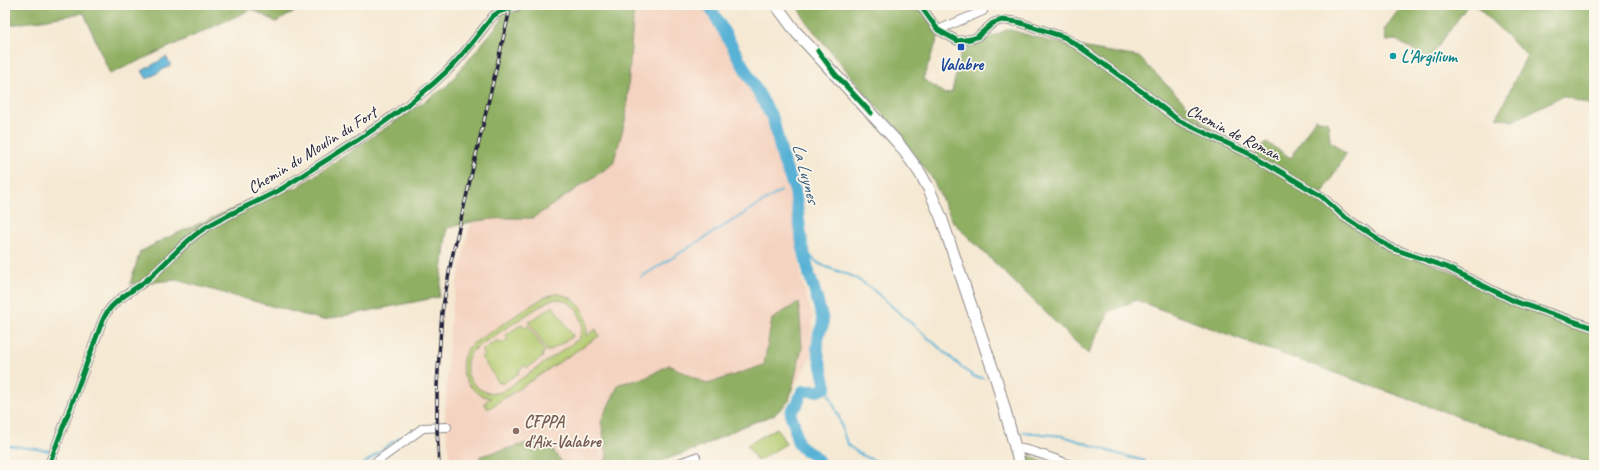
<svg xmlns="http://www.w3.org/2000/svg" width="1599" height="470" font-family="Caveat,sans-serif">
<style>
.built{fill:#f4d3c0}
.green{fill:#b4cb70;stroke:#6b7656;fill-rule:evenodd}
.forest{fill:#8faf62;stroke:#58684e}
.water{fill:#59b2d6;stroke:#3e6a88}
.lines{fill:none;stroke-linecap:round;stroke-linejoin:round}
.stream{stroke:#59b2d6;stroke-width:2}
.river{stroke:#59b2d6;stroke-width:12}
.minor-casing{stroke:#8c8687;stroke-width:10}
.major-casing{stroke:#8c8687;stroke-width:13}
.minor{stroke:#fff;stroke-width:8}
.major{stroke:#fff;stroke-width:11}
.rail-casing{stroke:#22223b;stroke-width:3.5}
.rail{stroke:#fbf7ec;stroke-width:2;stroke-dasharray:6;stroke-linecap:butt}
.cycleway-casing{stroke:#fbf7ec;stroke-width:8}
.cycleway{stroke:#00873e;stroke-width:5}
.transit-dot{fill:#1a4fb4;stroke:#fbf7ec;stroke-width:1.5}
.culture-dot{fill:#0f9aa8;stroke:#fbf7ec;stroke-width:1.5}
.education-dot{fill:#8d6e63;stroke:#fbf7ec;stroke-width:1.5}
.labels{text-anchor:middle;stroke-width:3.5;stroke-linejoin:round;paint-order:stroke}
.culture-label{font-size:17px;font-weight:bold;fill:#0d838f;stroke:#fbf7ec;text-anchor:start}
.transit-label{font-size:17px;font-weight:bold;fill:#164399;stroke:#fbf7ec}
.street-label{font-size:17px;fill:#22223b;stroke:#fbf7ec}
.education-label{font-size:17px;font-weight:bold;fill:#785e54;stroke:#fbf7ec;text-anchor:start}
.water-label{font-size:18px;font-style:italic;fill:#385c79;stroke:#fbf7ec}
</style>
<rect width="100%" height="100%" fill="#fbf7ec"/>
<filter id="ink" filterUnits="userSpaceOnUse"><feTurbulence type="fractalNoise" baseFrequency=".025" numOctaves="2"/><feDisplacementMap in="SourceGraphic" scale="8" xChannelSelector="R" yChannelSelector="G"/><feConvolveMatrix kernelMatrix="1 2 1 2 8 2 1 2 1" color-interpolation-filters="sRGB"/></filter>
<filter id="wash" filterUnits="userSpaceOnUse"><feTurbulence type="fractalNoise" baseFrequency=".012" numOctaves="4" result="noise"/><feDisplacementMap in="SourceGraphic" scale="16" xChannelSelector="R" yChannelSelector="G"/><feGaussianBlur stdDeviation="0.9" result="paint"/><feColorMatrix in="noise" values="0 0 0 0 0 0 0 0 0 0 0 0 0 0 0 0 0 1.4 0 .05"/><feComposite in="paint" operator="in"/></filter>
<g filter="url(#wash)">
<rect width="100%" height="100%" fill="#f5e9d3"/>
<path class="built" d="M535 5H703L771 123 782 172 791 196 802 281 813 317 811 357 787 398 678 420 600 465H450L445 414 451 311 480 179Z"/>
<path class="green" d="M556 294C577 295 591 315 586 336L596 329 599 336 488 409 484 403 491 398C467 394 452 365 471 345L544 297ZM554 299C575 299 588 320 579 339L502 392C476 400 455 368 474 349L548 301Z
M553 306 573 336 548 352 529 322Z
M522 324 524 328 528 325 545 352 542 354 543 357 527 368 525 365 518 371 519 373 502 384 501 382 499 383 481 357 484 355 481 351 498 340 500 344 508 339 506 335Z
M777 428 786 444 757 461 747 445Z"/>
<path class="forest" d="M5 5H307L276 22 252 9 110 74 84 13 5 26Z
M502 5H535L536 8 545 5H634L626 118 613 164 533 218H504L475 221 447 228 439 297 323 320 176 280 130 284 140 252 164 239 274 191 295 189 446 87 501 21Z
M801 5H917L939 35 923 79 945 94 952 92 961 52 1008 29 1052 42 1139 57 1202 120 1233 148 1254 156 1266 142 1291 158 1315 119 1328 122 1330 141 1346 154 1321 196 1380 241 1490 289 1594 328V465L1248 342 1136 300 1109 312 1088 354 953 222 932 178 881 112 807 23 797 6Z
M1402 5H1468L1429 59 1396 40 1386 41 1384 30Z
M1475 5H1594V106L1562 96 1513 121 1497 117 1527 55Z
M799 302 802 348 789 401 774 415 741 427 701 447 650 465H604L607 455 601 421 619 384 645 378 669 365 707 384 764 365 772 319Z
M544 439 564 465H479L480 456Z
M1025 454 1050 465H1029Z"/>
<path class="water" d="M166 57 171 65 147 79 142 71Z"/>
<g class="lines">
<path class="stream" d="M802 243C808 253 813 262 824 266
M826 267 852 276 871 288 966 371 975 377 983 378
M641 277 781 191
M826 387 839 417 845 438 849 446 860 454 884 465
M1023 432 1063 436 1118 454 1145 461
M5 445 51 451
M1152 463 1159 465
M362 465 391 443 405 435"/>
<path class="river" d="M709 5 773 119 783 160 795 191 802 243 809 274 815 292 822 317 823 325 819 333 817 348 826 387 818 391H803C799 395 800 400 797 405 794 408 790 410 791 415 791 418 793 421 794 423 796 432 795 440 801 447 809 455 813 451 821 465"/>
</g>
</g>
<g filter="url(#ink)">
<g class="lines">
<defs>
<path id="minor" d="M920 5 938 30 958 41 971 39 977 37 993 23 1002 20 1018 22 1064 37 1077 45 1145 94 1178 120 1254 156 1281 172 1321 196 1343 216 1391 248 1446 267 1516 302 1594 328
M938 30 983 11 984 5
M1016 448C1035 450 1053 459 1071 465
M49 465 99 330C101 324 104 316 108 311 118 297 135 290 148 279 167 263 182 243 202 230 228 213 257 203 283 188 339 151 398 118 446 72 464 55 478 35 493 16L499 12 520 5
M372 465 423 428 447 427
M674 465 696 457"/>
<path id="major" d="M776 5 796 32 899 144 920 173 929 189 941 217 997 382 1020 465"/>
</defs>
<use href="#minor" class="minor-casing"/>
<use href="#major" class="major-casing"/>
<use href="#minor" class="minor"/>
<use href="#major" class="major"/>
<defs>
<path id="rail" d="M439 465 437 429V386L442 312 451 262 511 5"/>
</defs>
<use href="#rail" class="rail-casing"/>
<use href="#rail" class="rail"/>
<defs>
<path id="cycleway" d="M920 5 938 30 958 41 971 39 977 37 993 23 1002 20 1018 22 1064 37 1077 45 1145 94 1178 120 1254 156 1281 172 1321 196 1343 216 1391 248 1446 267 1516 302 1594 328
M818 51 835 74 871 113
M49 465 99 330C101 324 104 316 108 311 118 297 135 290 148 279 167 263 182 243 202 230 228 213 257 203 283 188 339 151 398 118 446 72 464 55 478 35 493 16L499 12 520 5"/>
</defs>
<use href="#cycleway" class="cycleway-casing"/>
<use href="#cycleway" class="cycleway"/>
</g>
</g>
<rect class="transit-dot" x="957" y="43" width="8" height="8" rx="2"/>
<circle class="culture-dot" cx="1393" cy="56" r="4"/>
<circle class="education-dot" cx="516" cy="431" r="4"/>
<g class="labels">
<g class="culture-label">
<text x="1401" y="62">L'Argilium</text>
</g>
<g class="transit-label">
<text x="961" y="70">Valabre</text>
</g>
<g class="street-label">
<text transform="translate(1234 132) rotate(27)" y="6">Chemin de Roman</text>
<text transform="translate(312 150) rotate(-32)" y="6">Chemin du Moulin du Fort</text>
</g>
<g class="education-label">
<text x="524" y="427">CFPPA<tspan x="524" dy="20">d'Aix-Valabre</tspan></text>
</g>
<g class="water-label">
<text transform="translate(806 173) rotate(75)" y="6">La Luynes</text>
</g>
</g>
<rect width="1599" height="470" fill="none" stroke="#fbf7ec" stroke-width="20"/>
</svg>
